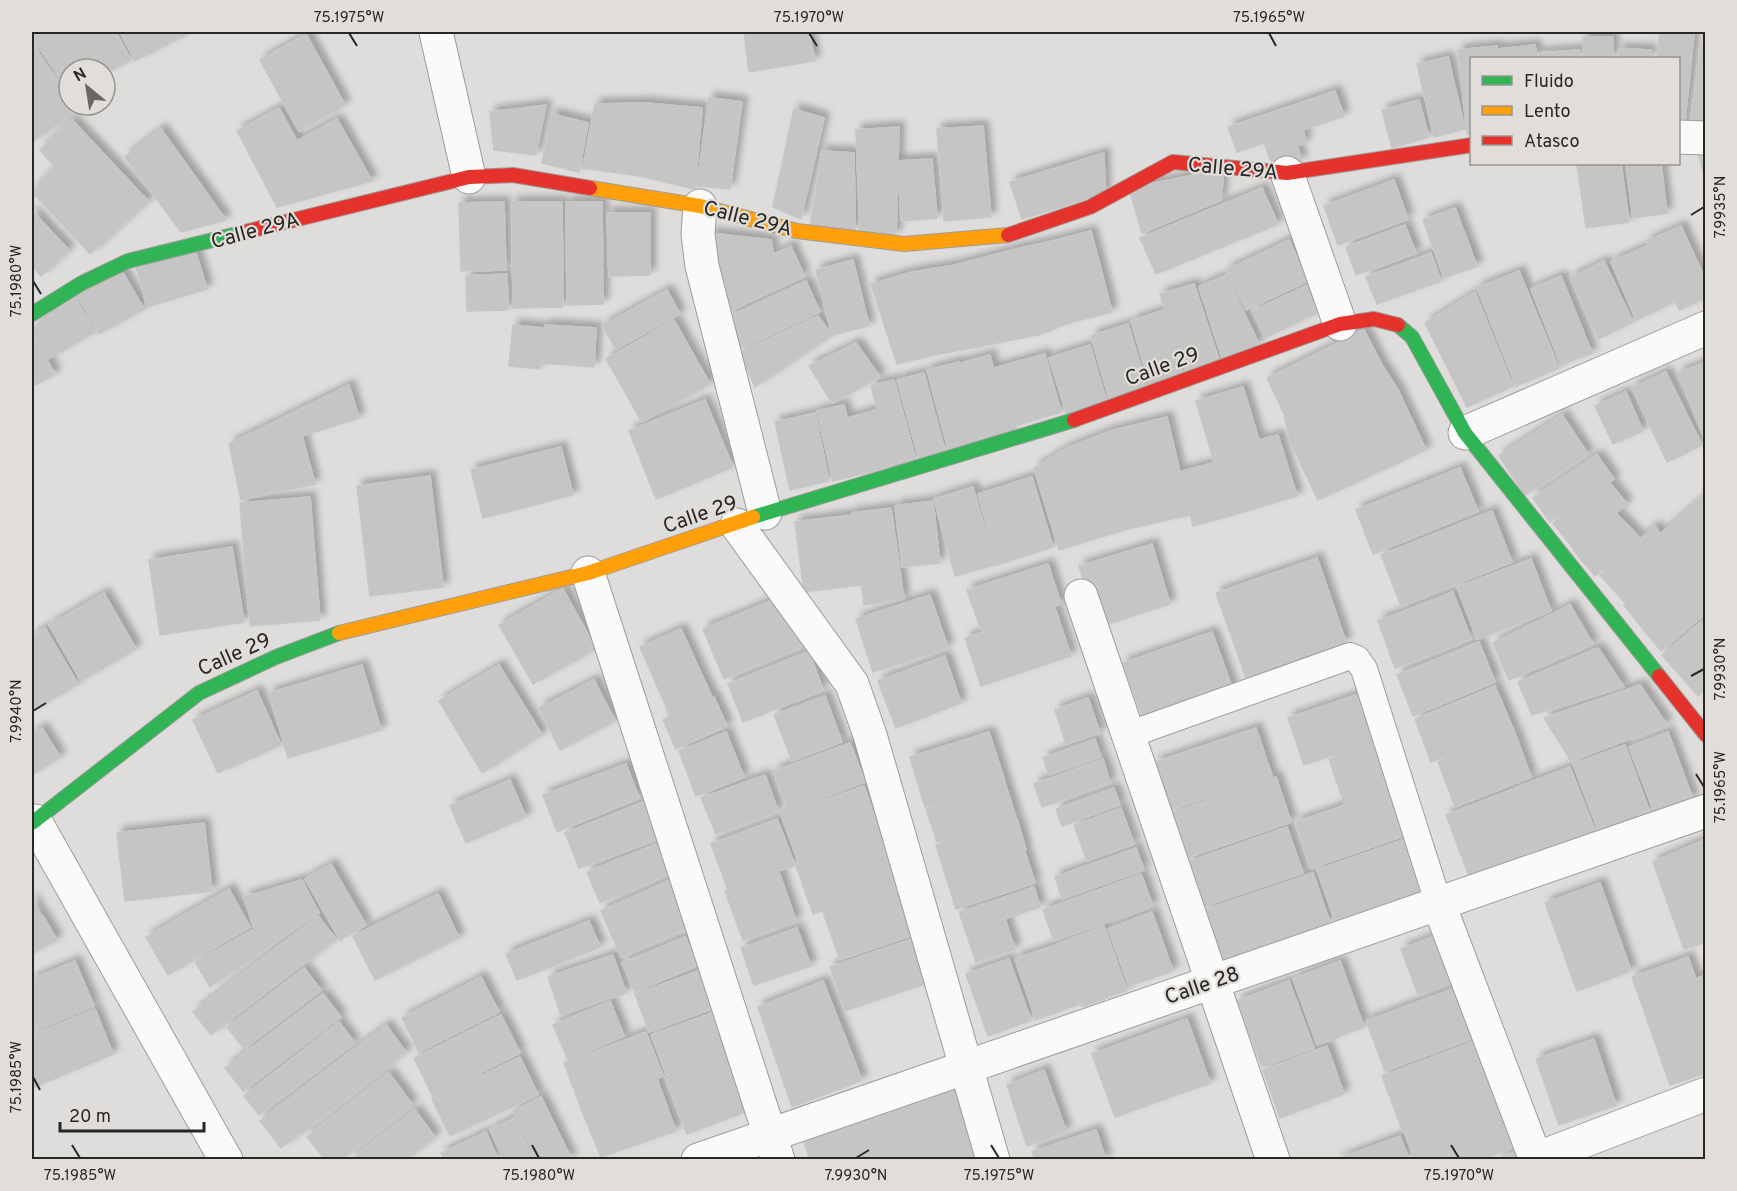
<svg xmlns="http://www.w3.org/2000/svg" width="1737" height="1191" font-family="Overpass,sans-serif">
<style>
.building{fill:#c6c5c5;stroke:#c7c6c6;stroke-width:1.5;filter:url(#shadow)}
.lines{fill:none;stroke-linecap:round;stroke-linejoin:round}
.lane-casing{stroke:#9e9c9a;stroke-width:28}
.street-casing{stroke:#9e9c9a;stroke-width:35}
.fast-casing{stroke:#9e9c9a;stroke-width:16}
.slow-casing{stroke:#9e9c9a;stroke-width:16}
.jam-casing{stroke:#9e9c9a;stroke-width:16}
.lane{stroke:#fafafa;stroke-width:26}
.street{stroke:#fafafa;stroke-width:33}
.fast{stroke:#30b455;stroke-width:14}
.slow{stroke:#ff9f0a;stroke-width:14}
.jam{stroke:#e5322d;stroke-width:14}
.ticks{fill:none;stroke:#282725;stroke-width:2}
.labels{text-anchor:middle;stroke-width:4.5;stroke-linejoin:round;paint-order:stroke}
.street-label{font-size:21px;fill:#282725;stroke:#e1ded9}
.neatline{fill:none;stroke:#282725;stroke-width:2}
.ticks-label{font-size:15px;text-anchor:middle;fill:#282725}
</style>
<defs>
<filter id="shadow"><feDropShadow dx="5.5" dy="-5.5" stdDeviation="3" flood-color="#0004"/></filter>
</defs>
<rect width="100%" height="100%" fill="#dfdddb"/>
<path class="building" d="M32 32H116L131 60 105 74V69H69V92L32 37Z
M120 32H188L189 33 135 61Z
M744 32H809L815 61 749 72Z
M1660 32 1694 34 1684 129H1678V58H1657Z
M306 34 345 105 299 131 260 60Z
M1583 37H1613V58H1583Z
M32 44 69 96V105H75L78 109 32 142Z
M1535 45 1537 58H1500L1499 49Z
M1701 45 1706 46V127L1690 125Z
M1497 46 1499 58H1472V133L1467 134 1458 50Z
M1619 49 1651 50V58H1619Z
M1579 50V58H1539V53Z
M1448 57 1465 129 1434 137 1417 64Z
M1335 91 1344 116 1303 130 1306 143 1297 146 1302 161 1272 164 1264 143 1237 152 1228 127Z
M709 98 742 102 730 189 697 186Z
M1419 100 1429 137 1392 148 1382 110Z
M645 103 639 176 583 168 595 104Z
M645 103 702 108 695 189 639 176Z
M546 105 536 155 494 150 490 112Z
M279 108 297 141 337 119 372 181 277 207 237 131Z
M794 109 824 118 801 219 773 207Z
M552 114 588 123 579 172 542 163Z
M72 120 148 201 90 254 32 192 55 167 40 150Z
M983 126 991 217 944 221 937 129Z
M899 127 896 235 860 233 856 130Z
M161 129 226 220 181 232 125 157Z
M1706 150V184L1698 152Z
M822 151 854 153 855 231 810 227Z
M1104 153 1105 193 1022 219 1010 182Z
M932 159 937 218 901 221 898 161Z
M1577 164H1621L1629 222 1586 228Z
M1626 164H1661L1667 213 1633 218Z
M1224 169 1221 200 1142 233 1129 188Z
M1394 180 1408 219 1338 245 1324 206Z
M1262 188 1278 224 1156 274 1140 238Z
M504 202 506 270 461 271 459 203Z
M512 202H562L563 307 513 308Z
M566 202H602L603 304 567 305Z
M1455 208 1477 266 1444 278 1423 220Z
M32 211 69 250 41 276 32 266Z
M607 213H650V275L609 276Z
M1405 225 1416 253 1356 275 1346 247Z
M1681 226 1706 281V298L1679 310 1647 241Z
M1091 231 1112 312 1069 323 1048 242Z
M710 233 771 240 773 252 715 279Z
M1289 240 1308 281 1246 310 1226 270Z
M1048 242 1069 323 1038 335 1020 248Z
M791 246 804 276 729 311 715 281Z
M1647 246 1673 303 1636 320 1611 262Z
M1020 248 1038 335 935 355 912 272 955 265Z
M195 250 207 289 147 307 136 266Z
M1431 253 1441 281 1377 304 1366 277Z
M853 260 869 326 832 335 816 270Z
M1604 261 1633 322 1599 339 1570 278Z
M121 270 144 309 99 334 77 295Z
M1519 271 1559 368 1516 386 1477 288Z
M912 272 935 355 897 364 871 284Z
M507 274 508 310 467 311 466 276Z
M1226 275 1259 344 1223 361 1199 287Z
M1561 276 1592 353 1561 365 1531 289Z
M806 281 820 312 742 348 728 317Z
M1312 283 1324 310 1265 338 1252 311Z
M1194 284 1220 363 1187 374 1160 294Z
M667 290 680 314 616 349 602 326Z
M1475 292 1513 386 1467 407 1425 323Z
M75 297 95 332 48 359 32 330Z
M1164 310 1184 376 1150 386 1131 321Z
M818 316 832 335 755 387 740 352Z
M674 320 710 384 642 422 606 359Z
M1128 324 1148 390 1110 402 1091 336Z
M513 325 543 328 540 369 509 366Z
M545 325 596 328 594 367 542 363Z
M1364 330 1382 365 1284 414 1267 378Z
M33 336 55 374 36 385 32 377Z
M856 343 880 377 832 403 809 366Z
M1090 345 1107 403 1067 415 1049 358Z
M1045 354 1061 412 1011 427 994 368Z
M990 355 1010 434 981 441 961 363Z
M959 362 980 441 948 449 927 370Z
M1706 362V443L1678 373Z
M1382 365 1398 390 1290 441 1284 414Z
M1666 372 1702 445 1667 462 1632 388Z
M924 373 945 451 919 459 897 380Z
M894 380 916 460 893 466 871 386Z
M349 385 359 418 302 436 315 484 241 500 229 444Z
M1243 387 1259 440 1278 435 1297 496 1230 516 1196 401Z
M1398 390 1426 450 1318 500 1290 441Z
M1626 392 1643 431 1613 444 1595 406Z
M705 400 733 467 656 499 629 431Z
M844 405 861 474 833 481 817 411Z
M876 410 891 466 863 474 848 418Z
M815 413 829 481 790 490 775 422Z
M1562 415 1588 454 1525 495 1499 456Z
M1167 417 1190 515 1132 528 1110 431Z
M1110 431 1132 528 1094 539 1067 448Z
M561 447 573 495 483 518 471 470Z
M1067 448 1094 539 1059 550 1034 468Z
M1597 455 1614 479 1550 522 1533 498Z
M1216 462 1230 516 1193 526 1179 472Z
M1460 468 1478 511 1373 554 1356 510Z
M430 476 443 587 370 596 357 486Z
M1032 477 1053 547 997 565 978 494Z
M1610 483 1627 504 1573 548 1553 523Z
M973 487 995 565 955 576 934 499Z
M310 497 320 620 250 626 240 503Z
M1703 497 1706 532 1625 603 1600 575 1655 526 1660 534Z
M933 501 940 563 902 567 895 506Z
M891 508 904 599 864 605 852 513Z
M1492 511 1512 562 1401 606 1381 555Z
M1617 514 1639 537 1595 576 1573 550Z
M851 515 860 585 804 592 795 522Z
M1706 533V581L1646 633 1624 605Z
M1152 544 1170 604 1098 627 1079 566Z
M232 547 244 622 160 635 149 560Z
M1317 558 1346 642 1246 678 1216 593Z
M1531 559 1551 611 1477 639 1457 587Z
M1048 564 1061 604 981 630 967 590Z
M1706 584V613L1661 651 1647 634Z
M563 589 596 649 533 684 499 625Z
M1453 592 1471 639 1395 668 1378 621Z
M104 593 136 649 81 681 49 625Z
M930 595 948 648 873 672 856 619Z
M780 597 801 647 724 679 703 629Z
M1570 605 1593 644 1509 680 1493 643Z
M1055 608 1071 656 981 686 965 638Z
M1706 618V689L1698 696 1662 655Z
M45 628 78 684 32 711V636Z
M681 629 712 697 670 716 640 647Z
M1212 632 1233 690 1144 721 1123 663Z
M1479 642 1495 682 1413 716 1397 675Z
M1598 648 1624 687 1532 715 1518 682Z
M809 651 823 690 743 722 728 684Z
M945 656 961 703 896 728 878 681Z
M362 665 381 730 288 758 269 693Z
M499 665 542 735 482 773 439 701Z
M594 680 615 721 560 750 539 708Z
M1640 685 1667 725 1571 761 1544 718Z
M1495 686 1514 731 1431 762 1415 719Z
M257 691 281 745 218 773 193 720Z
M1362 693 1377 740 1304 765 1288 718Z
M825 696 842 742 792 761 774 715Z
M714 697 727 726 676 749 663 720Z
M1088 698 1100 733 1066 744 1055 710Z
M42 728 60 757 32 775V734Z
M1256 728 1272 776 1171 810 1155 762Z
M726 732 744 777 696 796 679 751Z
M989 732 1005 782 925 807 910 757Z
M1668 732 1693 799 1655 814 1629 747Z
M1515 733 1531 777 1455 807 1438 762Z
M1095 739 1101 757 1049 775 1043 758Z
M1381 741 1395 785 1344 803 1329 759Z
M850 743 865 782 789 810 774 771Z
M1625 745 1650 813 1599 832 1573 764Z
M1103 759 1110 783 1042 807 1034 784Z
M626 764 639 798 557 832 543 795Z
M1570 767 1596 833 1539 855 1515 788Z
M765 775 778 811 716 834 701 798Z
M1276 777 1291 822 1187 858 1171 813Z
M510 780 526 817 466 843 450 806Z
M1005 783 1016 817 937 842 926 809Z
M864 786 881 835 799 864 781 815Z
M1397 787 1413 833 1311 868 1296 822Z
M1114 788 1120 805 1062 826 1056 809Z
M1513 789 1536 850 1469 876 1446 815Z
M646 801 662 838 579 868 565 833Z
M1121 808 1134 844 1087 861 1074 825Z
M777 819 795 865 728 890 711 844Z
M1017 819 1026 850 946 877 936 845Z
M204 823 212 891 125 901 117 833Z
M1287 827 1303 873 1203 907 1187 862Z
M882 835 899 883 813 914 796 866Z
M1414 836 1431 888 1335 921 1317 870Z
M1704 840 1706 942 1684 949 1653 862Z
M656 844 668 874 600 903 587 872Z
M1136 848 1144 870 1062 899 1055 877Z
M1025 852 1035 883 956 909 946 877Z
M331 864 366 925 340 940 305 879Z
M779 872 796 921 743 940 725 891Z
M1313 873 1330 923 1221 961 1204 910Z
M1141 874 1153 906 1054 941 1043 910Z
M302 880 319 913 210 987 195 962 254 929 244 897Z
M670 880 690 926 621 957 601 911Z
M1600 883 1631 971 1577 991 1545 903Z
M898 885 916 934 840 960 823 912Z
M1034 887 1040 907 1005 919 1015 949 976 962 959 912Z
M229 889 250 927 168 975 146 937Z
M438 894 459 938 375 980 353 936Z
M32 898 41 915 32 920Z
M1152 912 1173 971 1129 986 1108 929Z
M43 916 57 940 32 954V922Z
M318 916 336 939 211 1035 193 1012Z
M589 921 600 947 517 980 506 954Z
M1104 926 1127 990 1082 1007 1059 943Z
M797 928 811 966 754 985 741 948Z
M1438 935 1455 981 1418 995 1401 949Z
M685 937 698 965 635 992 622 963Z
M915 938 930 982 845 1011 830 967Z
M1058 944 1079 1004 1036 1020 1015 959Z
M613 955 626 993 561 1015 548 977Z
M1688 957 1706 1008V1073L1670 1085 1632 977Z
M1009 959 1031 1020 988 1036 966 974Z
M75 961 94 1006 32 1032V979Z
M1340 961 1364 1027 1317 1045 1293 979Z
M304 968 321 990 244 1049 227 1027Z
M704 969 717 1007 649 1032 635 994Z
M1706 975V1003L1697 978Z
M481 977 499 1012 419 1052 402 1018Z
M823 981 862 1080 792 1107 758 1007Z
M1289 981 1314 1048 1262 1067 1237 1001Z
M1463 985 1482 1035 1385 1071 1366 1021Z
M323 994 341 1017 243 1091 225 1068Z
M610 1001 624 1036 568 1060 553 1025Z
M95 1009 113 1054 32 1088V1035Z
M720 1010 734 1049 666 1074 651 1035Z
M501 1015 520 1053 433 1097 414 1058Z
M1187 1019 1210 1083 1115 1117 1092 1054Z
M339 1022 354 1042 259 1115 244 1096Z
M386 1025 406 1052 281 1148 260 1121Z
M646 1032 663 1076 581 1108 564 1063Z
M1485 1037 1507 1093 1403 1132 1382 1076Z
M1594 1039 1616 1105 1559 1125 1536 1059Z
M1327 1046 1344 1094 1280 1118 1263 1070Z
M731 1052 753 1109 687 1134 665 1077Z
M520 1057 538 1095 450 1136 432 1099Z
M1044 1070 1066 1131 1027 1146 1007 1085Z
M389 1073 412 1104 340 1160H325L307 1137Z
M657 1079 676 1131 601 1157 581 1109Z
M961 1086 976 1129 911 1152 896 1108Z
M1508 1095 1525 1143 1481 1160H1415L1405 1134Z
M541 1097 572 1160H537L513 1111Z
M894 1109 913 1160H862L849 1125Z
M415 1110 435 1137 405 1160H351Z
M514 1118 534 1160H504L490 1130Z
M849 1125 861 1160H810L804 1142Z
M1096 1130 1106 1160H1035L1032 1152Z
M977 1131 987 1159 914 1160 912 1154Z
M486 1132 498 1160H444L441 1153Z
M1400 1136 1409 1160H1336Z
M1528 1147 1532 1160H1494Z"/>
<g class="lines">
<defs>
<path id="lane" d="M1128 735 1350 656 1357 659 1364 669 1438 902"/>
<path id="street" d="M436 32 469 177
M1678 137 1706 138
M1287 173 1340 324
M700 206 698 234 702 266 765 513
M1465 433 1706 328
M737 525 852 684 870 735 993 1160
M588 573 778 1160
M1081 596 1273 1160
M35 821 226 1160
M1438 902 1536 1160
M1536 1159 1706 1094
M698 1160 1706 811"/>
<path id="fast" d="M32 314 82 283 128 261 245 232
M1398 325 1412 337 1465 433 1659 676
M753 517 1074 420
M32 823 199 693 276 657 339 633"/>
<path id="slow" d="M590 188 700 206 797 231 904 244 1008 235
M339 633 588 573 753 517"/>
<path id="jam" d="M245 232 469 177 513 175 590 188
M1008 235 1090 207 1173 162 1287 173 1472 145
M1074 420 1340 324 1374 319 1398 325
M1659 676 1706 735"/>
</defs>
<use href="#lane" class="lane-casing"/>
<use href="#street" class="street-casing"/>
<use href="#fast" class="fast-casing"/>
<use href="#slow" class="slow-casing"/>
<use href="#jam" class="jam-casing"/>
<use href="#lane" class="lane"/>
<use href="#street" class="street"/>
<use href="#fast" class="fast"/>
<use href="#slow" class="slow"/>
<use href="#jam" class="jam"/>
</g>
<path class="ticks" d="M349 33 357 46M809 33 817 46M1269 33 1276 46M1691 215 1704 207M33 281 41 294M1691 676 1704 669M33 711 46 703M1696 774 1704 787M33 1077 40 1090M72 1145 80 1158M532 1145 539 1158M991 1145 999 1158M1451 1145 1459 1158M856 1158 869 1150"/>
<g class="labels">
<g class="street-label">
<text transform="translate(1233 168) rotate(5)" y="7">Calle 29A</text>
<text transform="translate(748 218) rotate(14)" y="7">Calle 29A</text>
<text transform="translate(255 230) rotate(-15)" y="7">Calle 29A</text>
<text transform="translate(1162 366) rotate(-20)" y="7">Calle 29</text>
<text transform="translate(700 514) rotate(-19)" y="7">Calle 29</text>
<text transform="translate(234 654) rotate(-24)" y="7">Calle 29</text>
<text transform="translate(1202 985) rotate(-19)" y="7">Calle 28</text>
</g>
</g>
<rect width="1737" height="1191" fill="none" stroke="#e1ded9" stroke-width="66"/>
<rect x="1470" y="57" width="210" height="108" fill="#e1ded9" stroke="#979591" stroke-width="1.5"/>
<rect x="1482" y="76" width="30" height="9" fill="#30b455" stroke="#979591" stroke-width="1.5"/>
<text x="1524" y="87" font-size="18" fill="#282725">Fluido</text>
<rect x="1482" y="106" width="30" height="9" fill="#ff9f0a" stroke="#979591" stroke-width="1.5"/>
<text x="1524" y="117" font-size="18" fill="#282725">Lento</text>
<rect x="1482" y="136" width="30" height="9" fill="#e5322d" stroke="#979591" stroke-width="1.5"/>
<text x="1524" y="147" font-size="18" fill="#282725">Atasco</text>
<g transform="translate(87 87) rotate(330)"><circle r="28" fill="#e1ded9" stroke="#979591" stroke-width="1.5"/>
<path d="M0-4.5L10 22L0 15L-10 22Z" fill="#686765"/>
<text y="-9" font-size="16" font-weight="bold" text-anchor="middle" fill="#282725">N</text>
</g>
<path d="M60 1122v9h144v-9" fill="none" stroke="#282725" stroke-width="3"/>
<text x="69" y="1122" font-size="18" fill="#282725" stroke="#e1ded9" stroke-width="4.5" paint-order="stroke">20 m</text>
<rect x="33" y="33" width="1671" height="1125" class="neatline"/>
<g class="ticks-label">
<text x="349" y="22">75.1975°W</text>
<text x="809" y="22">75.1970°W</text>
<text x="1269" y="22">75.1965°W</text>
<text transform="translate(1720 207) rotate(-90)" y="5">7.9935°N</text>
<text transform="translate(16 281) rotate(-90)" y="5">75.1980°W</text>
<text transform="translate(1720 669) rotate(-90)" y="5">7.9930°N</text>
<text transform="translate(16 711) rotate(-90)" y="5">7.9940°N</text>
<text transform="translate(1720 787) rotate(-90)" y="5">75.1965°W</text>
<text transform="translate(16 1077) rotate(-90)" y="5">75.1985°W</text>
<text x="80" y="1180">75.1985°W</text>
<text x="539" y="1180">75.1980°W</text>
<text x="856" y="1180">7.9930°N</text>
<text x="999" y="1180">75.1975°W</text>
<text x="1459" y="1180">75.1970°W</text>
</g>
</svg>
